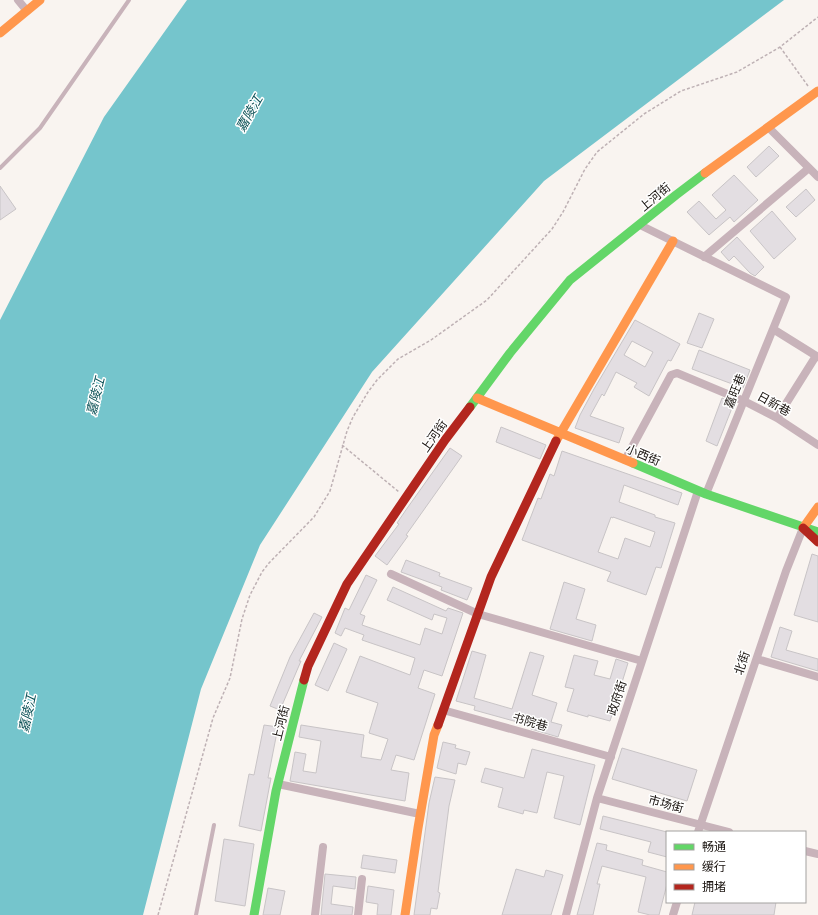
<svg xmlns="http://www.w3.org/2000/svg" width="818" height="915" font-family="Commissioner,'Noto Sans SC',sans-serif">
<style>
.water{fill:#75c5cc}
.building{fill:#e3dee2;stroke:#c8c4c6;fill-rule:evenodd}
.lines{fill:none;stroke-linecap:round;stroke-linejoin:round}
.path{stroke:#beb1b4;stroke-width:1.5;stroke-dasharray:3 2;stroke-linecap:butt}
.lane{stroke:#c8b3ba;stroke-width:4}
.street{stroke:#c8b3ba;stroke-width:8}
.fast{stroke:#63d668;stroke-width:9}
.slow{stroke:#ff974d;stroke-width:9}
.jam{stroke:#b3261e;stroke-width:9}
.labels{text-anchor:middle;stroke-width:3;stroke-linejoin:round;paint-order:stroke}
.street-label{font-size:12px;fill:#19130f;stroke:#fff}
.water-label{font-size:13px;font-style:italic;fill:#0a5055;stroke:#fff}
</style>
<rect width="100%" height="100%" fill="#f9f4f0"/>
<path class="water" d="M187 0H784L544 181 372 372 260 545 201 689 143 915H0V320L104 117Z"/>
<path class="building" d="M769 146 779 156 756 177 747 167Z
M734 175 758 200 734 222 730 217 709 235 687 212 699 201 716 219 726 210 712 195Z
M0 186 16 209 0 220Z
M806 189 815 200 796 217 786 207Z
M772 211 796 239 774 259 750 231Z
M737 237 764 267 755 276 750 273 734 256 729 261 721 252Z
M699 313 714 319 702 348 687 343Z
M635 320 680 344 671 361 668 360 649 396 634 387 637 383 616 372 604 396 602 394 590 416 624 428 619 443 575 428 580 415 594 389ZM632 341 653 352 645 367 624 355Z
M699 350 750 370 743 388 692 369Z
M722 398 734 403 717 446 706 441Z
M501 427 546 445 540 459 496 442Z
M450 448 462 456 406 535 408 536 387 565 375 556 399 524 397 523 408 507Z
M562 451 682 493 678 505 624 485 619 502 655 515V517L675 523 661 568 656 567 646 595 607 581 611 572 522 540 538 498 541 499 550 474 554 476ZM611 517 613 518V517L655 532 650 547 625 538 618 559 598 552Z
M812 554 818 556V622L794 615Z
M406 560 440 573 439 576 472 588 467 600 441 590 442 587 401 572Z
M366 575 377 580 360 614 365 616 362 625 420 645 425 628 442 634 447 618 434 614 432 620 387 600 393 587 446 611 448 608 463 613 442 676 424 670 418 688 435 694 414 760 396 755 391 770 409 773 405 801 290 781 295 752 306 754 303 771 316 773 321 741 299 737 301 725 364 735 361 757 381 760 388 739 369 733 378 703 346 692 360 656 410 675 415 658 362 640 364 635 345 628 341 636 335 633 345 608 349 610Z
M564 582 585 589 576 619 596 625 592 641 550 629Z
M314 613 322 617 299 661H301L280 710 270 706 290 657Z
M780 627 792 631 786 650 818 659V671L771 657Z
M334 643 347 649 328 691 315 685Z
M472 651 486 655 474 698 512 709 530 652 544 656 532 695 557 703 551 722 562 725 558 737 531 729 532 726 474 710 475 706 456 701Z
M574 655 598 661 594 675 610 679 616 659 628 663 610 721 588 715V717L567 711 574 689 565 687Z
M264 725 278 727 268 778H271L261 831 239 826 249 774 254 775Z
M443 742 456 745 455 748 470 752 466 765 458 763 456 774 437 768Z
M622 748 697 770 687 801 612 779Z
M532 749 595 765 580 825 554 818 564 776 547 772 537 813 524 810 523 814 498 807 503 788 481 782 485 768 524 778Z
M435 777 455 780 449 806 438 892 440 893 437 909 431 908 430 915H414L429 803Z
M603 816 667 832V857L648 852 651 842 600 829Z
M224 839 254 844 245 906 215 901Z
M597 843 607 845 606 850 643 860 642 865 667 872V884L659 915H650L638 912 646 877 602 866 597 884H600L593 915H577Z
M363 855 397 860 395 873 361 868Z
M516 869 544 877 546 870 563 875 551 915H502Z
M325 874 356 877 355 889 333 886 331 904 353 907 352 915H321Z
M368 886 394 890 391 915H377L378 904 366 902Z
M268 888 285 891 280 915H263Z
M695 902H776L774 915H692Z"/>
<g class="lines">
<path class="path" d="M780 47 808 86
M342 445 399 492
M158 915 213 718 230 678 242 619 250 595 262 572 269 563 314 517 330 491 347 431 353 417 368 392 377 380 398 359 431 340 487 300 552 229 563 212 585 169 597 152 644 114 681 91 737 72 780 47 818 17"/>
<path class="lane" d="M0 168 40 128 129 0
M196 915 214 825"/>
<path class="street" d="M18 0 27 11
M768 127 818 177
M640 225 786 297 706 494
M704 257 809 168
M773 329 818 357
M777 418 816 356
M625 460 671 375 677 373 744 401 777 418 818 445
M391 574 478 614 642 661
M757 659 818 677
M443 710 611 757
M278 784 420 814
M597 798 729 832
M698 832 786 571 803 528
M805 851 818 854
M315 915 323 847
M358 915 362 879
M566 915 597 798 698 491
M673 915 677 902"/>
<path class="fast" d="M470 407 510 353 570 280 676 195 705 173
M633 463 706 494 818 532
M254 915 276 791 304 680"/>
<path class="slow" d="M0 33 40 0
M705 173 818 91
M477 398 633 463
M556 441 673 241
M803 528 818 507
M405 915 418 828 434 735 438 725"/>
<path class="jam" d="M803 528 818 542
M304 680 308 666 347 584 445 440 470 407
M438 725 491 577 556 441"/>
</g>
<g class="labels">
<g class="street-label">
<text transform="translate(655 197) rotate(-40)" y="4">上河街</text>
<text transform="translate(735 391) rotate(-68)" y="4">嘉旺巷</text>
<text transform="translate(774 404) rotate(29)" y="4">日新巷</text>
<text transform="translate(434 436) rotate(-55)" y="4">上河街</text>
<text transform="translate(643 455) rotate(23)" y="4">小西街</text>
<text transform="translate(742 663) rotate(-71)" y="4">北街</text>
<text transform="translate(617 698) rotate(-72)" y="4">政府街</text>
<text transform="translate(530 722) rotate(16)" y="4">书院巷</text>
<text transform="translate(281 723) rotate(-76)" y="4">上河街</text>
<text transform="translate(666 804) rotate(15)" y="4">市场街</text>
</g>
<g class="water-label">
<text transform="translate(249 113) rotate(-60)" y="5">嘉陵江</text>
<text transform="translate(95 396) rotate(-76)" y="5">嘉陵江</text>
<text transform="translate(27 713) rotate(-78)" y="5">嘉陵江</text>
</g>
</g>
<rect x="666" y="831" width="140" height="72" fill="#ffffff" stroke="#a3a19f"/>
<rect x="674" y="844" width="20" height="6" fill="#63d668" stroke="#a3a19f"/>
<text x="702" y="851" font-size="12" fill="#19130f">畅通</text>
<rect x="674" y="864" width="20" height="6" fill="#ff974d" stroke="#a3a19f"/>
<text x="702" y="871" font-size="12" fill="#19130f">缓行</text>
<rect x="674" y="884" width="20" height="6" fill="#b3261e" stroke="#a3a19f"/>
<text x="702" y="891" font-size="12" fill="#19130f">拥堵</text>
</svg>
